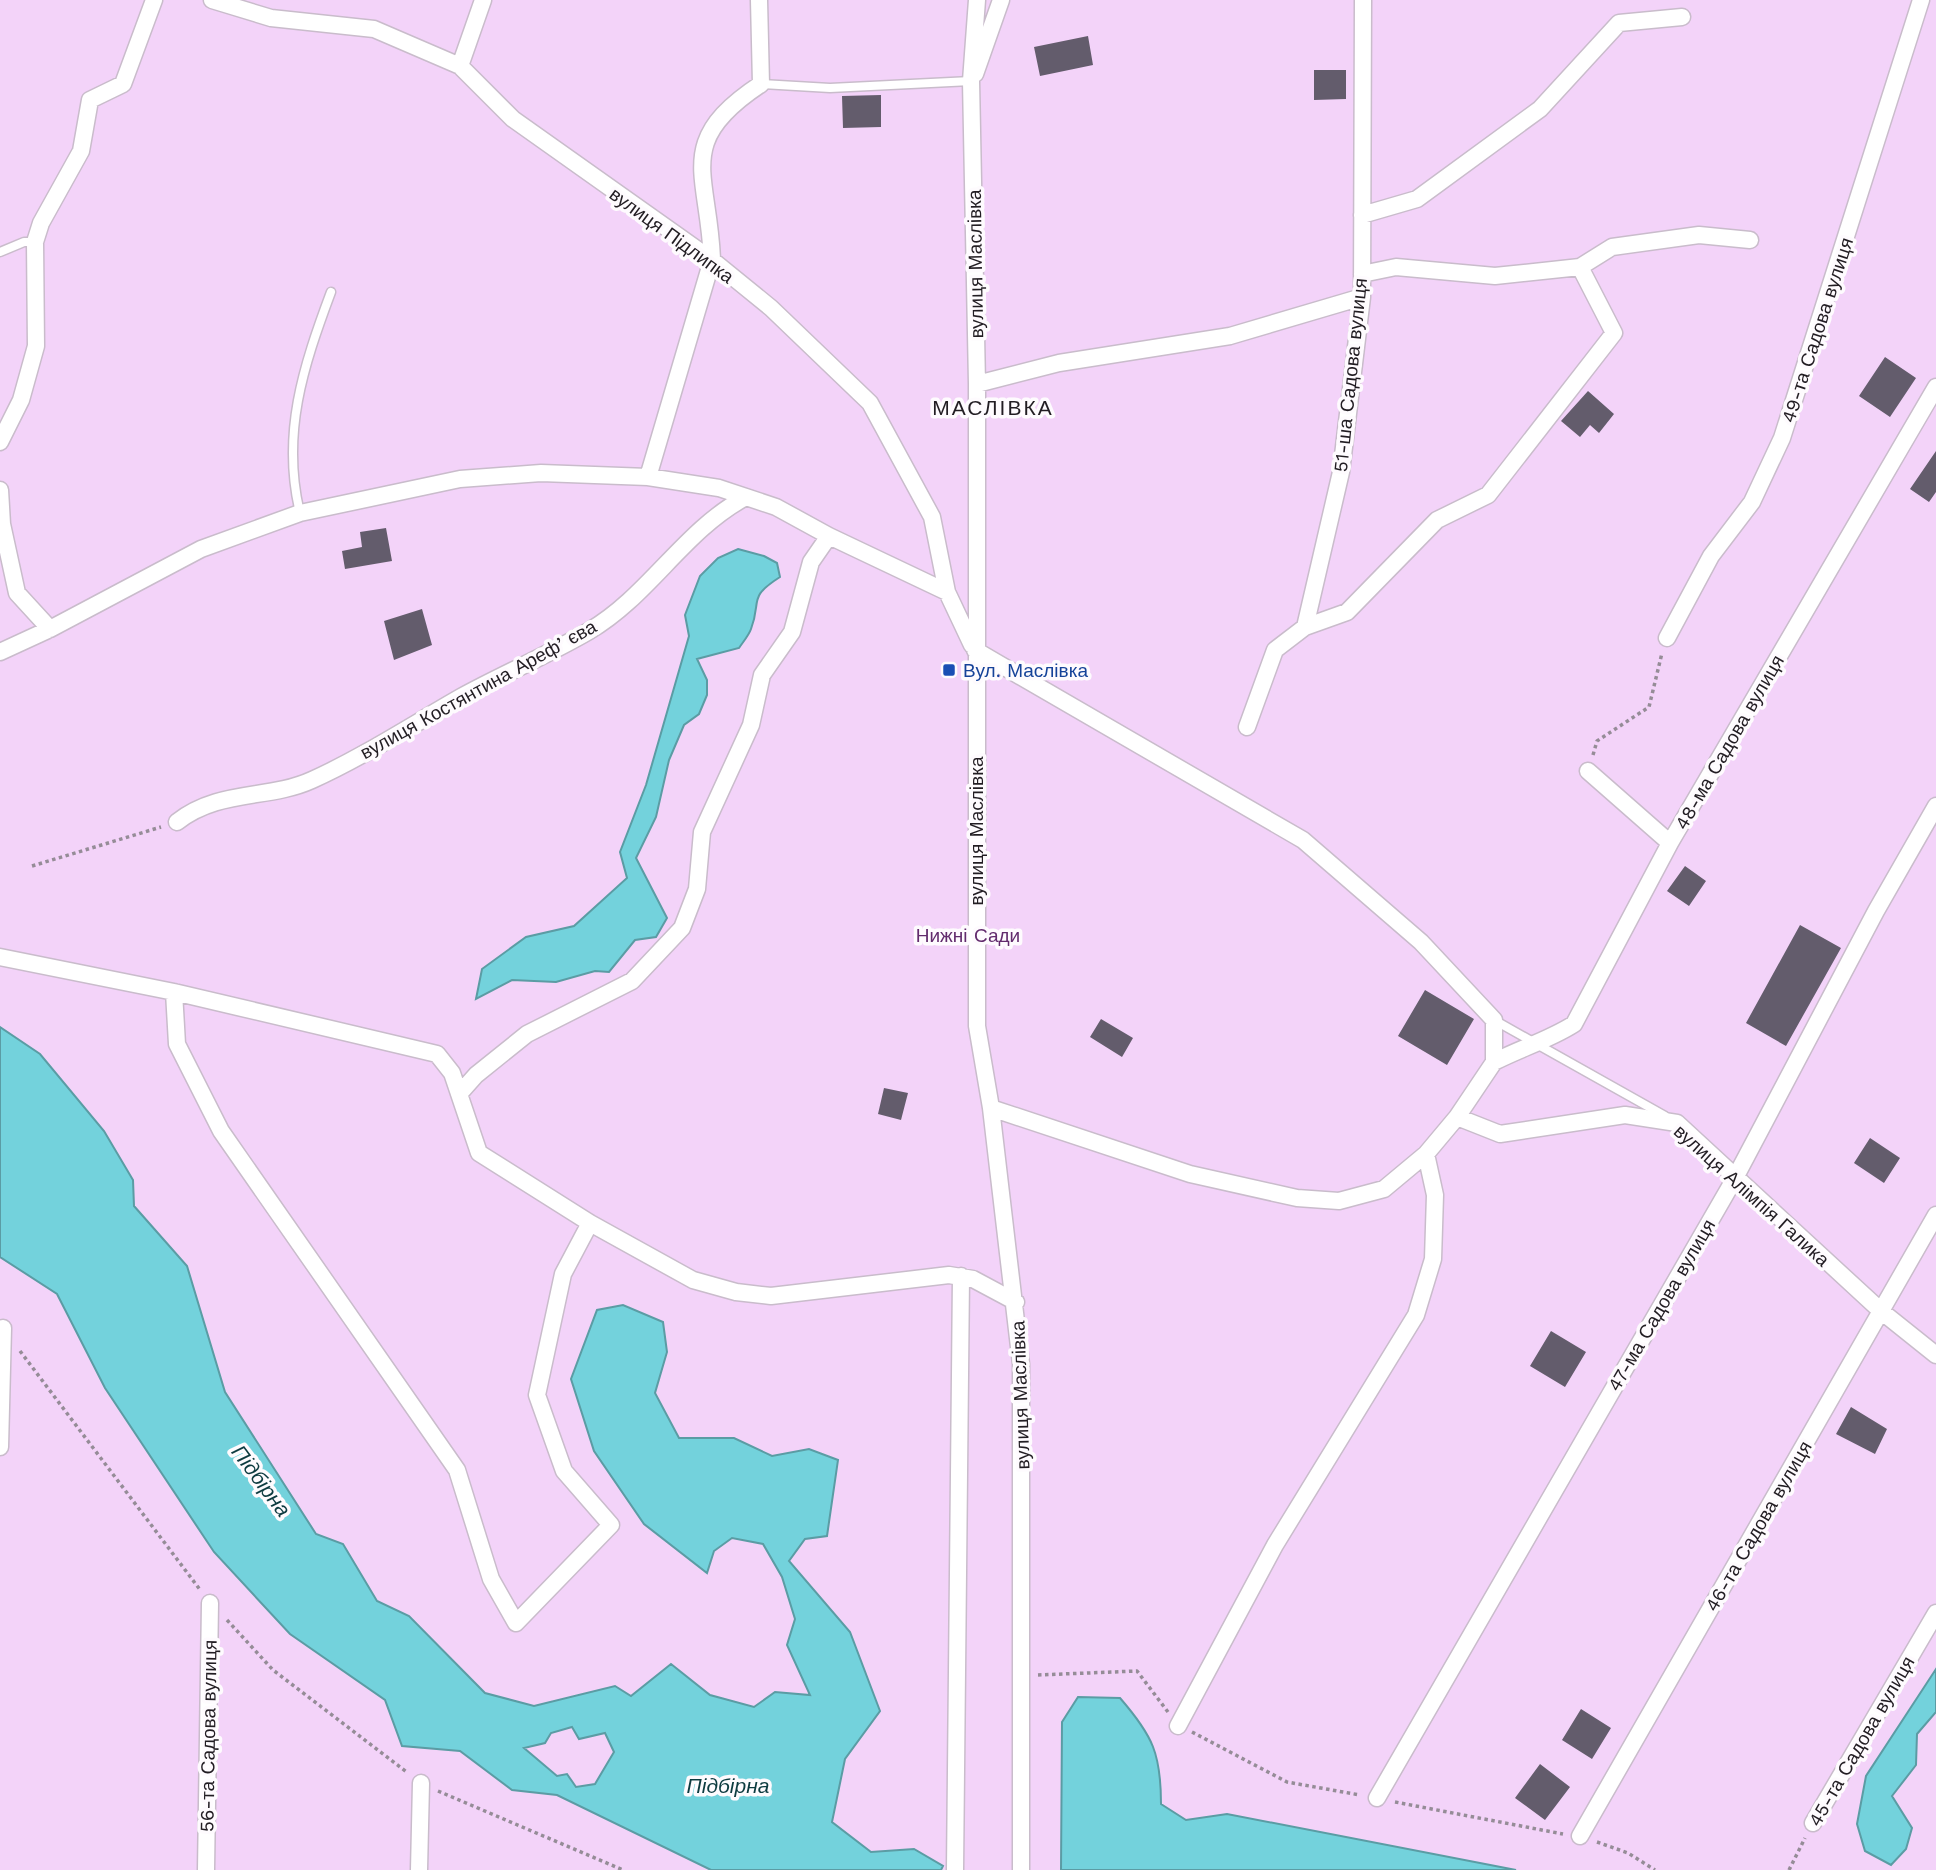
<svg xmlns="http://www.w3.org/2000/svg" width="1936" height="1870" font-family="'Work Sans',sans-serif">
<style>
.green{fill:#f3d3f9}
.water{fill:#73d2dc;stroke:#5b9ca4;stroke-width:2;fill-rule:evenodd}
.building{fill:#635c6c}
.lines{fill:none;stroke-linecap:round;stroke-linejoin:round}
.lane-casing{stroke:#c9bccb;stroke-width:11}
.street-casing{stroke:#c9bccb;stroke-width:19}
.path{stroke:#958c97;stroke-width:3.5;stroke-dasharray:3.5 3.5;stroke-linecap:butt}
.lane{stroke:#fff;stroke-width:8}
.street{stroke:#fff;stroke-width:16}
.transit-dot{fill:#1a4fb4;stroke:#fefbfe;stroke-width:2.5}
.labels{text-anchor:middle;stroke-width:7;stroke-linejoin:round;paint-order:stroke}
.street-label{font-size:19px;fill:#221d23;stroke:#fefbfe}
.transit-label{font-size:19px;fill:#164399;stroke:#fefbfe;text-anchor:start}
.park-label{font-size:19px;fill:#622b6d;stroke:#fefbfe}
.neighbourhood-label{font-size:21px;letter-spacing:2px;fill:#221d23;stroke:#fefbfe}
.water-label{font-size:21px;font-style:italic;fill:#0d3b40;stroke:#fefbfe}
</style>
<rect width="100%" height="100%" fill="#f7e9fa"/>
<path class="green" d="M0 0H1936V1870H0Z"/>
<path class="water" d="M738 549 764 556 777 563 780 577C747 598 762 600 751 629 749 635 743 642 739 648L697 659 707 680V695L699 714 684 725 669 760 656 817 636 858 667 918 656 937 635 940 609 972 595 971 556 982 512 980 476 999 482 969 526 937 574 926 627 878 620 852 646 785 689 636 685 615 700 576 718 558Z
M0 1027 40 1054 104 1131 133 1180 134 1206 187 1266 225 1392 316 1534 343 1544 377 1601 409 1616 485 1693 534 1706 615 1686 631 1696 671 1664 710 1695 754 1707 775 1692 810 1695 787 1645 795 1619 782 1577 763 1544 732 1538 714 1551 707 1573 644 1524 594 1451 571 1379 597 1310 623 1305 663 1322 667 1352 655 1393 679 1438H734L772 1456 809 1449 838 1460 827 1536 805 1539 789 1561 850 1632 880 1711 845 1759 832 1822 871 1852 914 1849 943 1866 941 1870H711L557 1795 512 1790 460 1751 402 1746 385 1700 290 1634 214 1552 105 1388 57 1294 0 1257ZM572 1727 579 1739 605 1733 614 1752 595 1784 576 1787 567 1774 557 1776 524 1748 545 1743 551 1733Z
M1936 1669V1712L1917 1734 1916 1765 1892 1796 1912 1828 1906 1849 1891 1865 1865 1851 1857 1824 1866 1776Z
M1078 1697 1120 1698C1153 1736 1161 1754 1161 1804L1186 1820 1227 1814 1516 1870H1061L1062 1722Z"/>
<path class="building" d="M1088 36 1093 65 1040 76 1034 47Z
M1314 70H1346V99L1314 100Z
M881 95V127L843 128 842 96Z
M1885 357 1916 378 1890 417 1859 396Z
M1588 391 1614 414 1599 433 1590 425 1580 437 1561 421Z
M1936 451V492L1929 502 1910 489Z
M386 528 392 561 345 569 342 551 362 547 360 532Z
M422 609 432 645 394 660 384 621Z
M1685 866 1706 881 1689 906 1667 891Z
M1800 925 1841 948 1786 1046 1746 1023Z
M1425 990 1474 1019 1447 1065 1398 1036Z
M1101 1019 1133 1038 1122 1057 1090 1037Z
M884 1088 908 1093 901 1120 878 1114Z
M1870 1138 1900 1158 1884 1183 1854 1163Z
M1551 1331 1586 1352 1565 1387 1530 1366Z
M1851 1407 1887 1429 1875 1454 1836 1434Z
M1581 1709 1611 1728 1592 1759 1562 1740Z
M1540 1764 1570 1787 1545 1820 1515 1798Z"/>
<g class="lines">
<defs>
<path id="lane" d="M761 84 830 88 971 81
M0 252 24 242H35
M300 513C281 434 303 367 331 292
M1494 1020 1665 1116"/>
<path id="street" d="M212 0 271 18 374 29 460 66 513 119 712 260 771 308 870 403 932 517 947 592 972 645
M977 0 971 81 977 384V1026L991 1108 1021 1364V1870
M460 66 483 0
M975 74 1001 0
M1362 215 1417 199 1540 109 1619 23 1682 17
M1362 274 1396 267 1495 276 1580 267
M977 384 1059 363 1230 336 1362 297
M0 442 21 400 36 346 35 242 41 223 81 151 90 100 123 84 154 0
M648 477 712 260C709 173 673 142 761 84L759 0
M0 490 2 524 17 593 50 629
M1305 627 1347 612 1437 520 1488 495 1614 333 1580 267 1612 247 1699 235 1750 240
M1667 638 1711 556 1752 502 1782 438 1921 0
M975 650 1303 840 1421 942 1494 1020V1062L1457 1117 1426 1154 1384 1189 1339 1201 1297 1198 1190 1174 991 1108
M0 652 50 629 201 549 300 513 460 479 541 473 648 477 719 488 776 507 829 536 947 592
M1247 727 1275 650 1305 627 1341 472 1362 297 1363 0
M1588 771 1670 843
M177 822C219 789 268 800 312 780 363 757 412 725 461 697 503 674 548 655 589 631 649 596 684 530 746 497
M0 957 174 992 437 1054 452 1073 479 1153 590 1223 693 1280 736 1292 771 1296 949 1275 973 1279 1016 1302
M174 992 177 1044 221 1131 457 1470 491 1579 516 1623 611 1525 564 1471 537 1395 563 1274 590 1223
M1494 1062C1521 1048 1549 1040 1574 1024L1670 843 1936 387
M460 1093 476 1075 527 1034 632 981 682 928 697 889 702 832 751 725 762 675 792 632 811 562 829 536
M1457 1117 1500 1134 1625 1115 1677 1123 1881 1311 1936 1355
M0 1447 3 1328
M1178 1726 1275 1545 1416 1315 1433 1259 1435 1195 1426 1154
M1377 1798 1735 1178 1876 911 1936 806
M1813 1823 1936 1613
M1580 1836 1936 1215
M206 1870 210 1603
M419 1870 421 1783
M955 1870 961 1276"/>
</defs>
<use href="#lane" class="lane-casing"/>
<use href="#street" class="street-casing"/>
<path class="path" d="M1593 755 1597 741 1649 707 1662 653
M32 866 161 827
M20 1351 201 1591
M227 1620 273 1670 408 1773
M1038 1675 1137 1671 1168 1712
M1192 1732 1287 1782 1360 1795
M438 1791 623 1870
M1395 1802 1563 1834
M1597 1842 1628 1853 1655 1870
M1789 1870 1805 1838"/>
<use href="#lane" class="lane"/>
<use href="#street" class="street"/>
</g>
<rect class="transit-dot" x="942" y="663" width="14" height="14" rx="3.5"/>
<g class="labels">
<g class="street-label">
<text transform="translate(672 235) rotate(36)" y="7">вулиця Підлипка</text>
<text transform="translate(975 264) rotate(-91)" y="7">вулиця Маслівка</text>
<text transform="translate(1817 330) rotate(-72)" y="7">49-та Садова вулиця</text>
<text transform="translate(1350 375) rotate(-84)" y="7">51-ша Садова вулиця</text>
<text transform="translate(478 689) rotate(-29)" y="7">вулиця Костянтина Арефʼєва</text>
<text transform="translate(1729 742) rotate(-60)" y="7">48-ма Садова вулиця</text>
<text transform="translate(976 831) rotate(-90)" y="7">вулиця Маслівка</text>
<text transform="translate(1752 1195) rotate(42)" y="7">вулиця Алімпія Галика</text>
<text transform="translate(1661 1305) rotate(-60)" y="7">47-ма Садова вулиця</text>
<text transform="translate(1020 1395) rotate(-92)" y="7">вулиця Маслівка</text>
<text transform="translate(1758 1526) rotate(-60)" y="7">46-та Садова вулиця</text>
<text transform="translate(208 1736) rotate(-89)" y="7">56-та Садова вулиця</text>
<text transform="translate(1861 1741) rotate(-60)" y="7">45-та Садова вулиця</text>
</g>
<g class="transit-label">
<text x="963" y="677">Вул. Маслівка</text>
</g>
<g class="park-label">
<text x="968" y="942">Нижні Сади</text>
</g>
<g class="neighbourhood-label">
<text x="993" y="415">МАСЛІВКА</text>
</g>
<g class="water-label">
<text transform="translate(261 1481) rotate(53)" y="7">Підбірна</text>
<text x="728" y="1793">Підбірна</text>
</g>
</g>
</svg>
